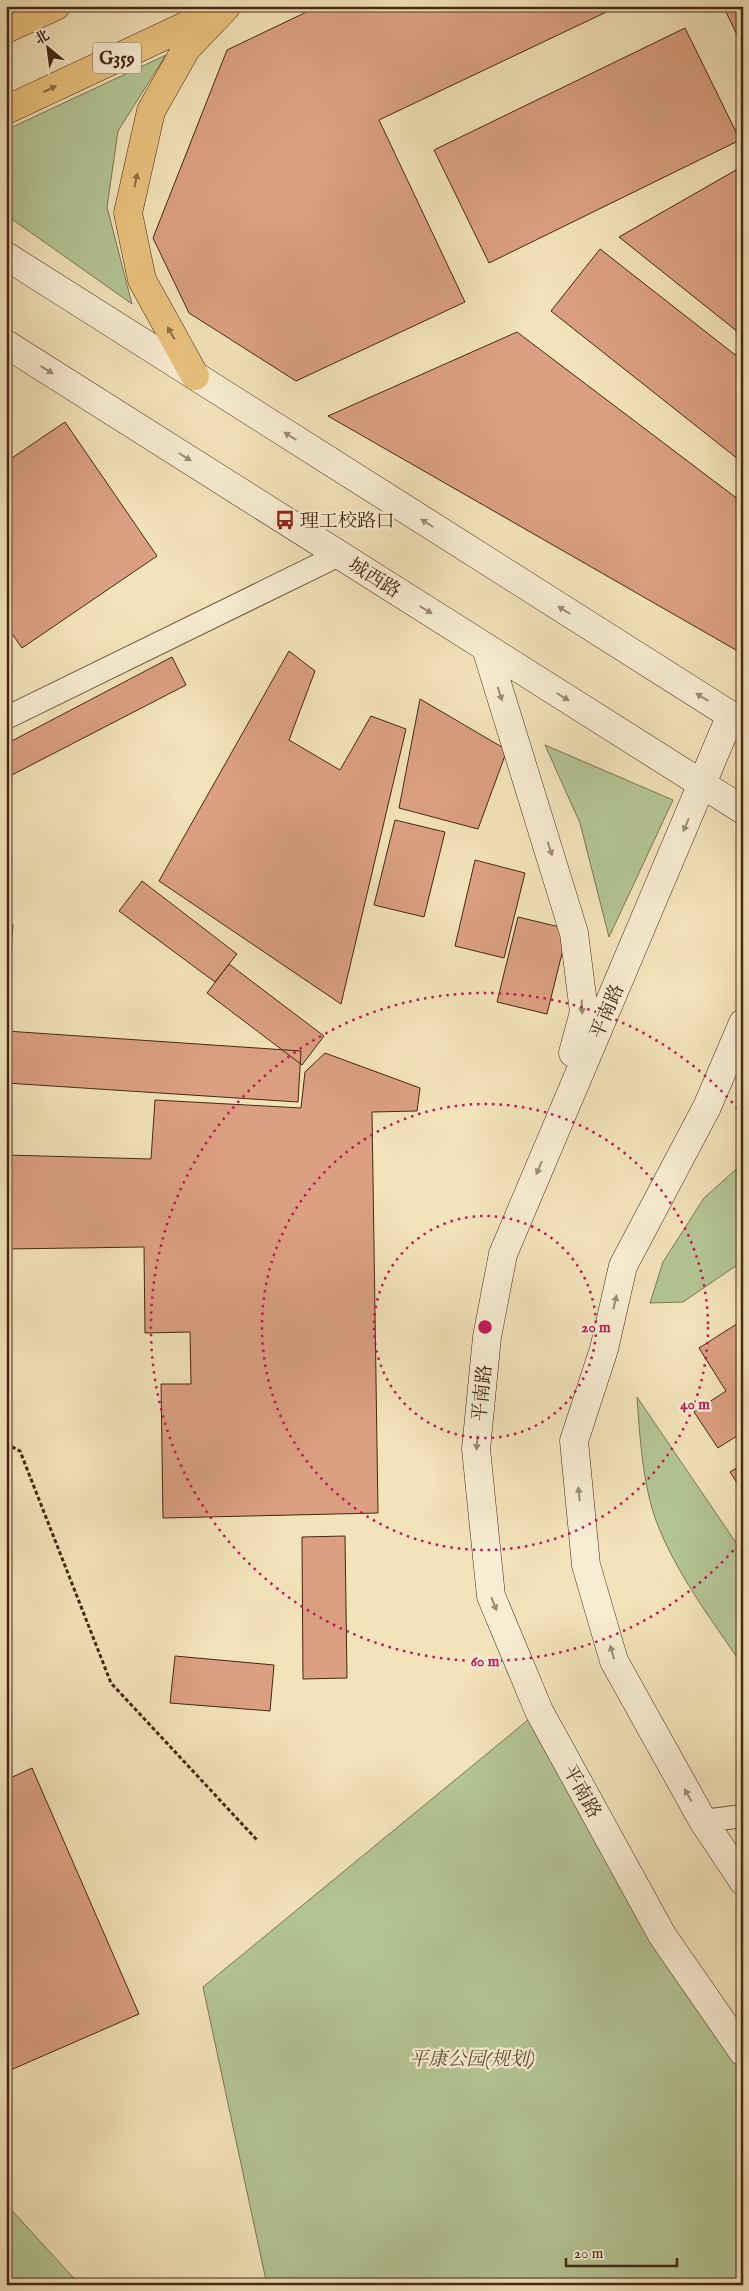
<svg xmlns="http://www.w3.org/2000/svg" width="749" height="2291" font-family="'IM FELL English','Noto Serif SC',serif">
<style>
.green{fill:#b4c595;stroke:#7d7655}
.building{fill:#dba081;stroke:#462715}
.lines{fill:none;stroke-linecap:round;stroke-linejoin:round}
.lane-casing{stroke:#71563e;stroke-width:24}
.secondary-casing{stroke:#462715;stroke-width:29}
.highway-casing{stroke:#462715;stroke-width:29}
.path{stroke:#462715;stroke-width:3;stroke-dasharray:4 2.5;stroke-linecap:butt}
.lane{stroke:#f7edd2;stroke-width:22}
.secondary{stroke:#f7edd2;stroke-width:28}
.highway{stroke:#eac27d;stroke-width:28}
.oneway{fill:#906d44}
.oneway2{fill:#9e8a74}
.ring{fill:none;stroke:#c2185b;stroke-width:2.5;stroke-dasharray:2.5 5}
.labels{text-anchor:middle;stroke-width:5;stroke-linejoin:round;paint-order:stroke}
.shield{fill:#f7edd2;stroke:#7b624e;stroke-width:1}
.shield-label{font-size:18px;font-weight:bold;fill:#462715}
.poi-label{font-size:19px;fill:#462715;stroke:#f7edd2;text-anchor:start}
.street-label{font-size:19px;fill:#462715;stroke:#f7edd2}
.park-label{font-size:19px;font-style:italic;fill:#624e35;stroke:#f7edd2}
.centre{fill:#c2185b;stroke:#f7edd2;stroke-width:2.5}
.ring-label{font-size:15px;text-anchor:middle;font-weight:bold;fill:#c2185b;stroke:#f7edd2;stroke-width:5;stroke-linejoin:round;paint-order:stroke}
</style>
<rect width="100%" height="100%" fill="#f3e3ba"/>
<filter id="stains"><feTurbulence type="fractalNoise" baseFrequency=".004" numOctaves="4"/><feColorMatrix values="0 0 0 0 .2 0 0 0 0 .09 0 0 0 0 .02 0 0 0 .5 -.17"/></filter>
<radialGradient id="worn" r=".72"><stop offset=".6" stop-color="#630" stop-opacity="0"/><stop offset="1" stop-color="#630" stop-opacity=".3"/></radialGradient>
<path class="green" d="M166 55 118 131 107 207 132 304 6 215V130Z
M545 745 673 800 609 937 580 823Z
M743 1163V1261L683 1302 650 1303 663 1262 704 1198Z
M637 1397 743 1553V1666C711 1619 675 1572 655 1518 642 1479 640 1437 637 1397Z
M539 1711 743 2052V2285H267L203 1987Z
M6 2204 80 2285H6Z"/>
<path class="building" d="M319 6H619L379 120 465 302 296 381 189 313 153 238 227 50Z
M723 6H743V47Z
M685 28 740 140 489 263 434 150Z
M743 166V336L619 237Z
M600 249 743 361V463L551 311Z
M517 332 743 503V654L328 416Z
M65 422 157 556 22 648 6 625V462Z
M289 651 315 671 289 740 340 770 371 716 406 729 341 1004 159 881Z
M172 657 186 685 6 778V744Z
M420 699 507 750 478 829 399 808Z
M395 820 445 832 424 917 374 905Z
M475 860 525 873 504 958 455 946Z
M142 881 237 954 215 982 119 911Z
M518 917 568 929 547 1014 497 1002Z
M6 925H13L6 1022Z
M229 964 324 1036 302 1065 207 993Z
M6 1031 301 1051 298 1102 6 1083Z
M325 1053 420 1088 417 1111 372 1112 378 1513 163 1518 161 1384H191L190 1332 145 1333 144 1247 6 1249V1155L151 1159 155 1100 301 1108 305 1072Z
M743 1320V1432L718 1448 694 1412 726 1391 699 1348Z
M743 1464V1492L730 1472Z
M345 1536 347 1678 303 1679 302 1537Z
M175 1656 274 1665 270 1711 170 1703Z
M32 1768 139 2014 6 2072V1780Z"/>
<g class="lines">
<defs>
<path id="lane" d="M6 718 339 555
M703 1821 743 1816"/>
<path id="secondary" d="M6 256 743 723
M6 344 743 810
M486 648 574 933 584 1012 573 1053
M731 715 503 1254 487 1337 476 1449 491 1596 539 1711 662 1935 743 2052
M743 1023 707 1107 623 1266 604 1349 574 1441 586 1565 614 1661 703 1821 743 1881"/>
<path id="highway" d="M6 29 56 6
M6 110 211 14
M195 376 142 280 128 213 151 111 186 49 226 7"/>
</defs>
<use href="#lane" class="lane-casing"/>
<use href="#secondary" class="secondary-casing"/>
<use href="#highway" class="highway-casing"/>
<path class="path" d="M6 1444 20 1451 111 1683 257 1840"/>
<use href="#lane" class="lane"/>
<use href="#secondary" class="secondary"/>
<use href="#highway" class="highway"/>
</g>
<defs><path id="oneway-solid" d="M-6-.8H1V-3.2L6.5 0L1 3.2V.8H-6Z" transform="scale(1.25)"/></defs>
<g class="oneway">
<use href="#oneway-solid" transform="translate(50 89) rotate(-25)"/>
<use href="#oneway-solid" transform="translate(136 180) rotate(-78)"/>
<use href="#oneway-solid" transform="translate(171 333) rotate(-119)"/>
</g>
<g class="oneway2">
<use href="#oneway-solid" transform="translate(47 370) rotate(32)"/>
<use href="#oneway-solid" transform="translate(290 436) rotate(-148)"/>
<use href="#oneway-solid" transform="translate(185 457) rotate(32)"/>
<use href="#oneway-solid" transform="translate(427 523) rotate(-148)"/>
<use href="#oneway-solid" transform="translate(426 610) rotate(32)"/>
<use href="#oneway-solid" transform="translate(564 610) rotate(-148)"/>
<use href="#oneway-solid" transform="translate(500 694) rotate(72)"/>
<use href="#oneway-solid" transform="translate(563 697) rotate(32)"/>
<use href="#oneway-solid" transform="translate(702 697) rotate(-148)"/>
<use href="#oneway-solid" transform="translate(686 825) rotate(113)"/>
<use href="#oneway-solid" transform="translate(550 849) rotate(72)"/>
<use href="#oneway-solid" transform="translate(582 1007) rotate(88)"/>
<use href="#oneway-solid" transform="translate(539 1168) rotate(113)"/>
<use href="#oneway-solid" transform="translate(615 1302) rotate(-77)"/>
<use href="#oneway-solid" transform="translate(477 1443) rotate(94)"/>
<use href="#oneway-solid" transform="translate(579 1494) rotate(-96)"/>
<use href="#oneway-solid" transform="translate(494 1604) rotate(68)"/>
<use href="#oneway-solid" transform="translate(612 1652) rotate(-106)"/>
<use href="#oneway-solid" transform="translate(688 1795) rotate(-119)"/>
</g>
<g class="ring">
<circle cx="485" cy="1327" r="111"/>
<circle cx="485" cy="1327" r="223"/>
<path d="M743 1539A334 334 0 1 1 743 1115"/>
</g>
<defs>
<symbol id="bus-bare" viewBox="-9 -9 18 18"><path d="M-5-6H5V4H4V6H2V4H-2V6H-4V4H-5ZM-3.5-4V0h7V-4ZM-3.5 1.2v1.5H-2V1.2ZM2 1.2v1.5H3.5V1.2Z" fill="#8f2418" stroke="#f7edd2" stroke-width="2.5" paint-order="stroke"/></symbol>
</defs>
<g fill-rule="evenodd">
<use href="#bus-bare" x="271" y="506" width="28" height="28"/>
</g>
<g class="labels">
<rect class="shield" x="93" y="42.5" width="48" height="31" rx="4"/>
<g class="shield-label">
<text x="117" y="64">G359</text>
</g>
<g class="poi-label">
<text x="300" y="527">理工校路口</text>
</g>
<g class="street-label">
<text transform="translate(375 577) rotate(32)" y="7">城西路</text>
<text transform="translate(606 1011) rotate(-67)" y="7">平南路</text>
<text transform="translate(481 1393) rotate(-84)" y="7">平南路</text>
<text transform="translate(583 1791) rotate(61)" y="7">平南路</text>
</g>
<g class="park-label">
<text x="472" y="2065">平康公园(规划)</text>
</g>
</g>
<circle cx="485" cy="1327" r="8" class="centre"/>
<g class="ring-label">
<text x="596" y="1332">20 m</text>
<text x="695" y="1409">40 m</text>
<text x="485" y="1666">60 m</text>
</g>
<rect width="749" height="2291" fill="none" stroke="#f3e3ba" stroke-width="25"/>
<rect x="8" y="8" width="734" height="2276" fill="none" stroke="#462715" stroke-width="2.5"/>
<rect x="12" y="12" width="724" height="2266" fill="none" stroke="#462715"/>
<g transform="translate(48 48) rotate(331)" stroke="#f7edd2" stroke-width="4" paint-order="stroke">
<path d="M0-4L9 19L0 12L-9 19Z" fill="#462715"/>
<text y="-8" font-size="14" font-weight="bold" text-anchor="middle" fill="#462715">北</text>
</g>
<path d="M566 2258v8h111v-8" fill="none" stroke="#462715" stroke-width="2.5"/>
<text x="574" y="2258" font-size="15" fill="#462715" stroke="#f7edd2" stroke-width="4" paint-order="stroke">20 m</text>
<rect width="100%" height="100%" filter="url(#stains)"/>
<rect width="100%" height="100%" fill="url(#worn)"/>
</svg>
